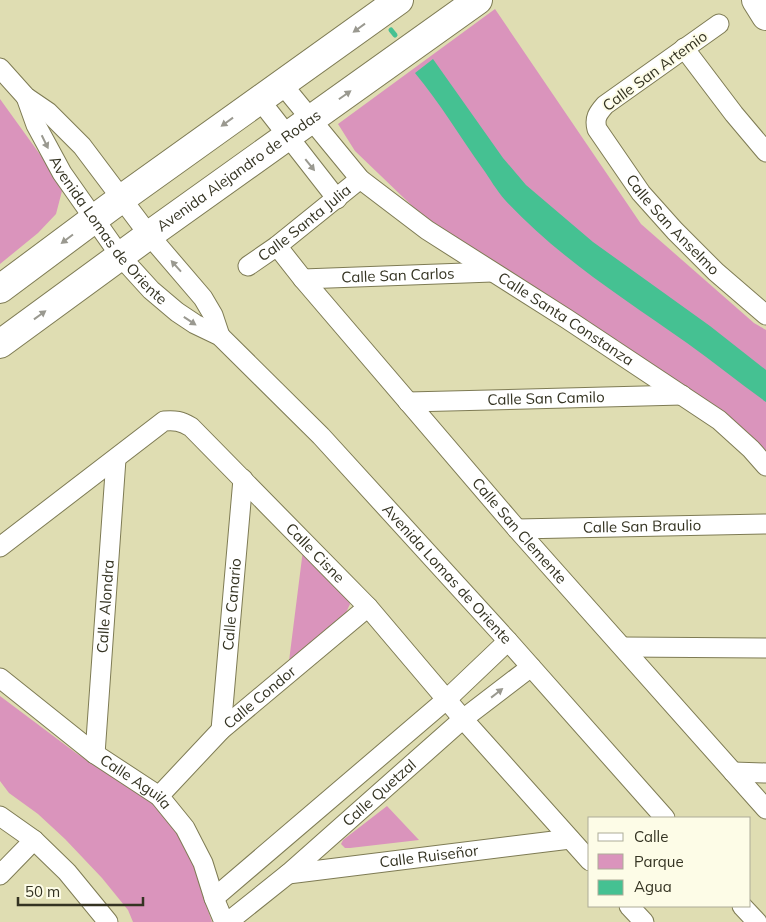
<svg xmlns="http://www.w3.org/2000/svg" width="766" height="922" font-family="Mulish,sans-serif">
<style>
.green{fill:#da94bc}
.water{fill:#45c192}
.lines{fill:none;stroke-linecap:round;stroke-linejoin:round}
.stream{stroke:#45c192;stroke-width:5}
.street-casing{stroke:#7e7b54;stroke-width:21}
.secondary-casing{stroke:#7e7b54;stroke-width:30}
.street{stroke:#fff;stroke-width:19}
.secondary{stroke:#fff;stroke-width:28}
.oneway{fill:#9a9990}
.labels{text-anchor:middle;stroke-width:4;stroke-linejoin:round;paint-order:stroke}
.street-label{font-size:15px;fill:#343322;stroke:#fdfce7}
</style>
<rect width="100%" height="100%" fill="#dfddb2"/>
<path class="green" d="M495 9 641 224 754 323 766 330V459L431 224 355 151 338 124Z
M0 99 44 160 62 191 56 214 38 233 0 264Z
M304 542 346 593 350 604 344 617 289 661Z
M0 696 76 753 171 815 191 849 201 890 212 922H133L128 910 102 878 65 839 38 814 9 793 0 781Z
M387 806 419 840 350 848H345L341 844 343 840Z"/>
<path class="water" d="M433 59 503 158 526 185 593 242 710 326 766 370V402C739 383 714 362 687 343 623 298 559 258 505 200 497 191 490 179 483 169 460 137 440 103 415 73Z"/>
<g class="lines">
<path class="stream" d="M391 30 395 35"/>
<defs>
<g id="street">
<path id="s1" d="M719 24 605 105C598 113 594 118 597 129L641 193 675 231 716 272 766 315"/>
<path d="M684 48 734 114 766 152"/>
<path d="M0 68 26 97 48 112 82 146 149 235 203 298 213 315 220 336"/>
<path id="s2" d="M282 84 360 179 427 230 567 319 719 420 751 449 766 466"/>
<path id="s3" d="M26 97 36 125 62 173 121 257 151 290 177 312 195 324 220 336 321 436 508 641 665 818"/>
<path d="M259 99 337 199"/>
<path id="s4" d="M277 246 303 279 517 529 766 809"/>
<path id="s5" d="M248 266 277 246 360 179"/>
<path id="s6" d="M303 279 492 272"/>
<path id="s7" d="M408 402 682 395"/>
<path id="s8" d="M517 529 766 524"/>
<path id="s9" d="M0 547 164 421C175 420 181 421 191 427L368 607 463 719 590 861"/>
<path d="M623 647 766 648"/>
<path id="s10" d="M0 678 95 754 159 796 185 828 203 863 214 898 224 922"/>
<path id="s11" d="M221 730 243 479"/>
<path id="s12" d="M95 754 116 459"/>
<path d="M733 772 766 773"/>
<path id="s13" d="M159 796 221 730 368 607"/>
<path d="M0 816 34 840 67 872 108 922"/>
<path id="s14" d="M288 874 570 839"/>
<path d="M0 875 34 840"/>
<path d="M214 898 447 699 508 641"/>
<path d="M629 906 644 922"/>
<path d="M742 906 757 922"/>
<path id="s15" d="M228 922 288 874 463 719 531 667"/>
</g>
<g id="secondary">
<path d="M756 0 766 16"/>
<path d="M0 289 110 207 399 0"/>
<path id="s16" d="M0 344 149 235 478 0"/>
</g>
</defs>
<use href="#street" class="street-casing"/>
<use href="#secondary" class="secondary-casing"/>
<use href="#street" class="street"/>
<use href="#secondary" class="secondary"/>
</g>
<defs><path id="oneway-solid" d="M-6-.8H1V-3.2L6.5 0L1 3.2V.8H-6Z" transform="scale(1.25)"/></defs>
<g class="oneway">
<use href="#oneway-solid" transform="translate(359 28) rotate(144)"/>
<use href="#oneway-solid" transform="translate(345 95) rotate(-35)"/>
<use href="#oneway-solid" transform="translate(227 122) rotate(144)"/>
<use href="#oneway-solid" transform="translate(45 142) rotate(64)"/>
<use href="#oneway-solid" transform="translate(310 165) rotate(51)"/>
<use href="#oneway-solid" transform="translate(67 239) rotate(143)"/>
<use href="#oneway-solid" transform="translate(176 266) rotate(-132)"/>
<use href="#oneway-solid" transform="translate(40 315) rotate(-36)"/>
<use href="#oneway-solid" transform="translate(190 321) rotate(34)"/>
<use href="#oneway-solid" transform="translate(497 693) rotate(-38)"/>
</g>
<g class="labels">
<g class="street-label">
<text transform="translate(655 71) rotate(-36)" y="5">Calle San Artemio</text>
<text dy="5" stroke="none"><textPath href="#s16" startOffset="295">Avenida Alejandro de Rodas</textPath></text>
<text dy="5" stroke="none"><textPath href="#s5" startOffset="71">Calle Santa Julia</textPath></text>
<text dy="5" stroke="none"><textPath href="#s1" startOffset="289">Calle San Anselmo</textPath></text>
<text dy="5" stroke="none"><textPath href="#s3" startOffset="158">Avenida Lomas de Oriente</textPath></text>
<text dy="5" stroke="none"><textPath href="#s6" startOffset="95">Calle San Carlos</textPath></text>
<text dy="5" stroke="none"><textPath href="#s2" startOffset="372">Calle Santa Constanza</textPath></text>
<text dy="5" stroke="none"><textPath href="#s7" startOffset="138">Calle San Camilo</textPath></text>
<text dy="5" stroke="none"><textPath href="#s8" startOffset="125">Calle San Braulio</textPath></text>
<text dy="5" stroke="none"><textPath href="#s4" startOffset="374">Calle San Clemente</textPath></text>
<text dy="5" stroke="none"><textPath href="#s9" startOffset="412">Calle Cisne</textPath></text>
<text dy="5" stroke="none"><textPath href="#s3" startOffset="644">Avenida Lomas de Oriente</textPath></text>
<text dy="5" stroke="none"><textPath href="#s11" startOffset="126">Calle Canario</textPath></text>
<text dy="5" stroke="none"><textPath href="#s12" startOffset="148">Calle Alondra</textPath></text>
<text dy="5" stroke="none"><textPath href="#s13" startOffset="141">Calle Condor</textPath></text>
<text dy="5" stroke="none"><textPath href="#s10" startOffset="171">Calle Aguila</textPath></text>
<text dy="5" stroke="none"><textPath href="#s15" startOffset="199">Calle Quetzal</textPath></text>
<text dy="5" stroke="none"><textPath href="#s14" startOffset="142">Calle Ruiseñor</textPath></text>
</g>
</g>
<rect x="588" y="817" width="162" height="90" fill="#fdfce7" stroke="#adac98"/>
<rect x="598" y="833" width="25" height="8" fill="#ffffff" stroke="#adac98"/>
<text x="634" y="842" font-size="15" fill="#343322">Calle</text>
<rect x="598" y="854" width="25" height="15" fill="#da94bc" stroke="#adac98"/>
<text x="634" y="867" font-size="15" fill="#343322">Parque</text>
<rect x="598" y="880" width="25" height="15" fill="#45c192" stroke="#adac98"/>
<text x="634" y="892" font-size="15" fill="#343322">Agua</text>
<path d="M18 897v8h125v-8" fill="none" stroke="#343322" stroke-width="2.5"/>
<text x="25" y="897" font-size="15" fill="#343322" stroke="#fdfce7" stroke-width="4" paint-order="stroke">50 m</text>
</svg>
